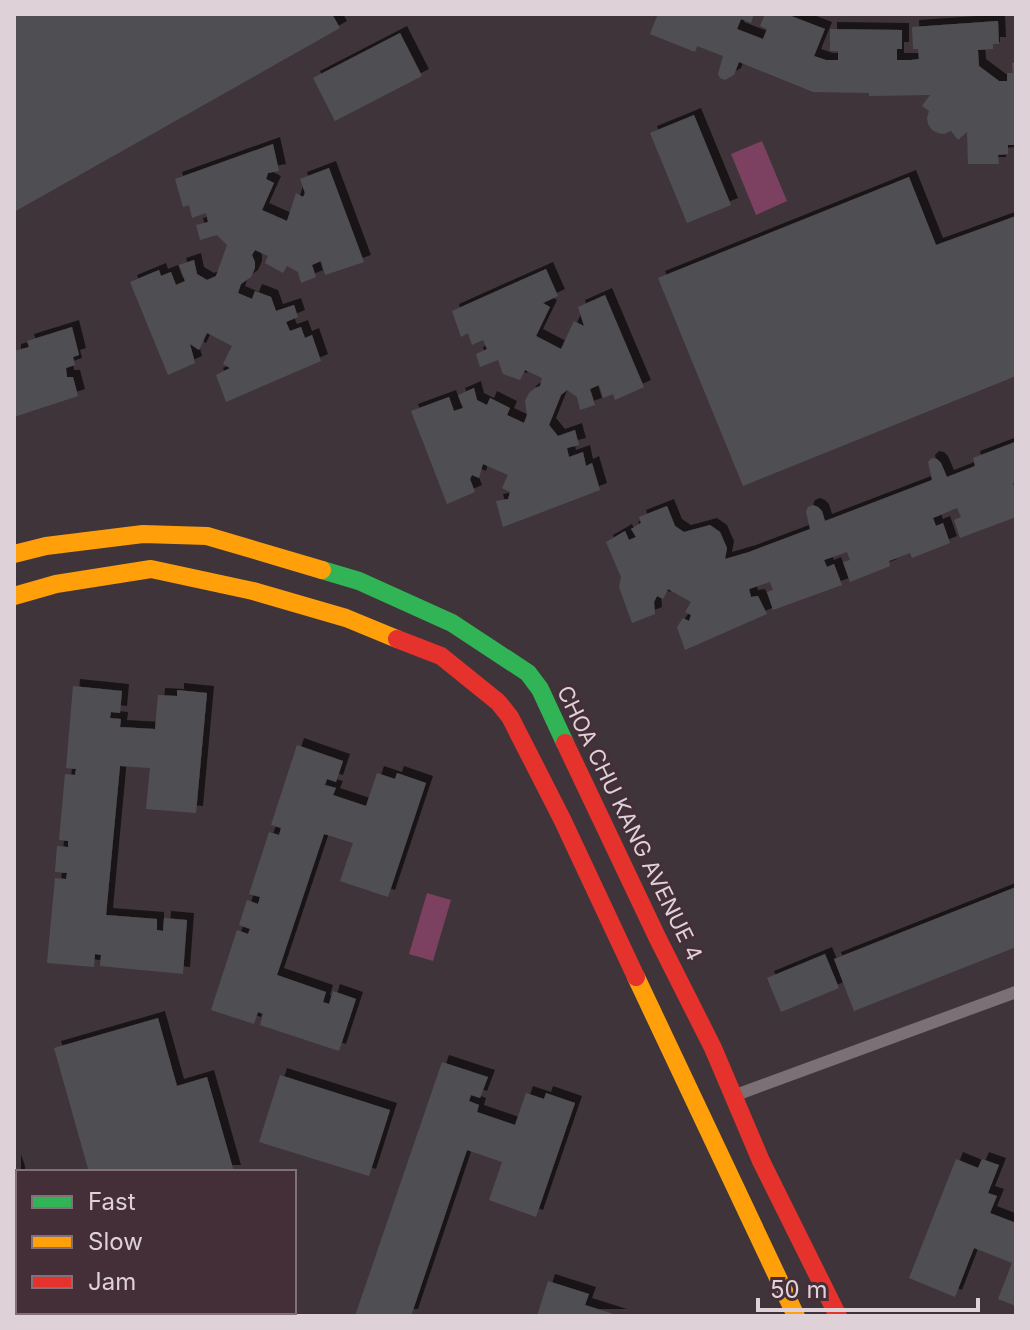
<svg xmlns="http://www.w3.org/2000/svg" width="1030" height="1330" font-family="Inter,sans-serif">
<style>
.green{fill:#7c4161}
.building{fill:#504f53;filter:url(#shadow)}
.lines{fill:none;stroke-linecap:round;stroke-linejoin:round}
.lane{stroke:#7b7075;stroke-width:12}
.fast{stroke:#30b455;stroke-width:18}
.slow{stroke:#ff9f0a;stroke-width:18}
.jam{stroke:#e5322d;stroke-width:18}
.labels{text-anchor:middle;stroke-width:6;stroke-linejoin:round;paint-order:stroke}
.street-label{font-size:22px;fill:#dfd1d8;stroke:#442f39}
</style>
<defs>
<filter id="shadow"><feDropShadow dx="7" dy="-7" stdDeviation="0" flood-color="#0009"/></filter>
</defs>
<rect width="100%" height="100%" fill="#3f3439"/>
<path class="green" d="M762 141 787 201 756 215 731 154Z
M427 893 451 900 433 961 409 954Z"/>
<path class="building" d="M14 14H332L340 28 14 212Z
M658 14H754L751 23 741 19 737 29 763 39 767 29 760 26 765 14H786L825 29 814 56 826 60H838V51H830V29L902 30V49H897V60H911L919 59 918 49H913L912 27 998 21 999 44H993V49L978 50 979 66 999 81H1007V73H1013L1012 63H1016V145H1008V154L998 155 999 164H968L967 132 958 140 951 131 944 134 938 133 932 130 928 124 927 118 929 111 922 106 930 95 869 96V93L813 92 739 62 734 75 725 80 720 78 718 74 723 56 697 46 695 52 650 34Z
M400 33 422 76 335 121 313 78Z
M694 115 731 205 687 223 650 133Z
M273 144 279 171 268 173 266 179 274 183 262 210 287 221 296 193 303 197 305 193 300 179 329 168 364 262 325 275 321 261 312 265 316 277 301 283 298 272 287 266 283 273 265 263 268 256 255 250 252 255 255 262V268L251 277 241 284 238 293 252 299 255 291 271 297 276 311 294 305 298 317 286 322 290 331 301 327 305 338 312 335 321 361 226 402 216 375 230 368 223 364 232 346 207 333 199 350 190 344 195 363 168 375 130 282 159 270 161 276 171 272 176 285 185 281 179 265 194 260 197 274 207 280 216 276 227 245 217 235 200 240 196 225 208 222 206 213 192 218 189 205 183 207 175 179Z
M909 177 936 245 1016 216V376L743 486 658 278Z
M546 269 558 296 543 303 550 307 536 336 561 349 574 321 584 326 578 307 605 295 644 387 615 400 613 394 603 398 599 385 590 389 595 405 580 410 577 397 567 390 561 395 549 425 558 436 575 430 579 445 567 448 569 457 583 452 586 466 592 463 600 490 503 527 496 501 508 499 510 492 502 488 508 475 483 464 479 478 472 475 470 479 475 492 447 504 411 411 449 397 454 411 463 408 458 395 474 388 477 400 487 405 490 398 510 408 507 415 524 423 527 415 525 401 529 393 535 388 540 386 542 378 525 370 520 380 503 374 498 360 480 367 476 354 487 349 483 340 472 345 468 333 461 337 452 311Z
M72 327 79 355 73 357 75 365 66 368 67 377H73L78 396 14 417V351L29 347 27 341Z
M1015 442 1016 482 1013 483 1016 491V517L960 538 954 520 961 517 957 508 933 518 936 526 943 523 950 543 912 558 910 553 889 561 890 566 850 582 843 562 850 560 847 552 824 560 827 567 834 564 842 585 773 610 767 592 773 590 770 582 749 589 751 597 758 596 767 614 685 650 677 627 683 618 689 621 691 615 685 612 691 602 668 589 663 599 657 596 654 602 655 614 632 623 619 587 621 577 606 542 625 531 629 540 636 537 631 529 641 523 639 517 667 506 675 526 684 532 710 525 720 532 727 548 725 559 749 552 810 529 806 512 808 507 813 505 818 507 822 511 825 521 932 480 928 462 932 458 937 459 941 463 947 477 975 466 973 458Z
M73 686 122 691 120 713 111 712 110 718 121 719 120 727 155 729 158 695 177 696V690L207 693 196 813 146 809 150 768 120 766 106 915 157 919V930L163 931 164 918 187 920 183 974 100 966 101 955 95 954 94 967 47 963 55 878 66 879 67 873 55 872 57 846 68 847V841L59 840 65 774 75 775 76 769 66 768Z
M297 745 343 761 336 782 327 779 325 785 336 788 333 795 366 806 377 773 395 779 397 773 426 783 388 897 340 881 353 843 324 834 277 975 326 992 323 1002 329 1004 333 991 356 999 339 1051 260 1025 263 1014 258 1012 254 1024 211 1010 237 930 248 934 250 929 239 925 247 900 258 904 260 897 249 894 269 832 279 835 281 828 271 825Z
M1016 887V947L854 1011 834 959Z
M825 954 839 988 781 1012 767 978Z
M158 1018 177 1086 207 1077 234 1172H89L54 1048Z
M442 1062 488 1077 480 1098 471 1095 469 1101 479 1105 477 1112 515 1125 526 1093 544 1099 546 1093 575 1103 536 1217 489 1200 502 1162 467 1150 411 1316H355Z
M280 1075 390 1110 369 1176 259 1142Z
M956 1159 978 1168 982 1159 999 1165 988 1193 997 1196 990 1213 1016 1223V1306L998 1299 1012 1263 974 1248 955 1297 909 1278Z
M14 1161 18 1173V1299L14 1300Z
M548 1281 589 1294 585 1305 620 1316H537Z
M128 1312H273L274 1316H129Z"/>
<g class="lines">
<path class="lane" d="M736 1095 1016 992"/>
<path class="fast" d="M322 570 359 581 452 623 528 673 540 689 565 743"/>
<path class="slow" d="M14 554 46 546 143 534 207 536 322 570
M14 596 56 584 151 569 253 591 346 618 397 639
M636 977 796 1316"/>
<path class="jam" d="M397 639 441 656 498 702 510 717 562 819 636 977
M565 743 658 939 713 1048 761 1161 838 1316"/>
</g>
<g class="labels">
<g class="street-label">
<text transform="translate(630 823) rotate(64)" y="8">CHOA CHU KANG AVENUE 4</text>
</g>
</g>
<rect width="1030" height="1330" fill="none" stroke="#dfd1d8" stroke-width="32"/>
<rect x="16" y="1170" width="280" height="144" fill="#442f39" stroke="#827079" stroke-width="2"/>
<rect x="32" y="1196" width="40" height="12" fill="#30b455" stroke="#827079" stroke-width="2"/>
<text x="88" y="1210" font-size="24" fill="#dfd1d8">Fast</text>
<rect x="32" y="1236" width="40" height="12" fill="#ff9f0a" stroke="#827079" stroke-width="2"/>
<text x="88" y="1250" font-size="24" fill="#dfd1d8">Slow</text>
<rect x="32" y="1276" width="40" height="12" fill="#e5322d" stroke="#827079" stroke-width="2"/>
<text x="88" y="1290" font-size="24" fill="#dfd1d8">Jam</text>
<path d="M758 1298v12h220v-12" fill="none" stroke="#dfd1d8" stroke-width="4"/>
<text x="770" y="1298" font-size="24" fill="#dfd1d8" stroke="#442f39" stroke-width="6" paint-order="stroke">50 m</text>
</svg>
